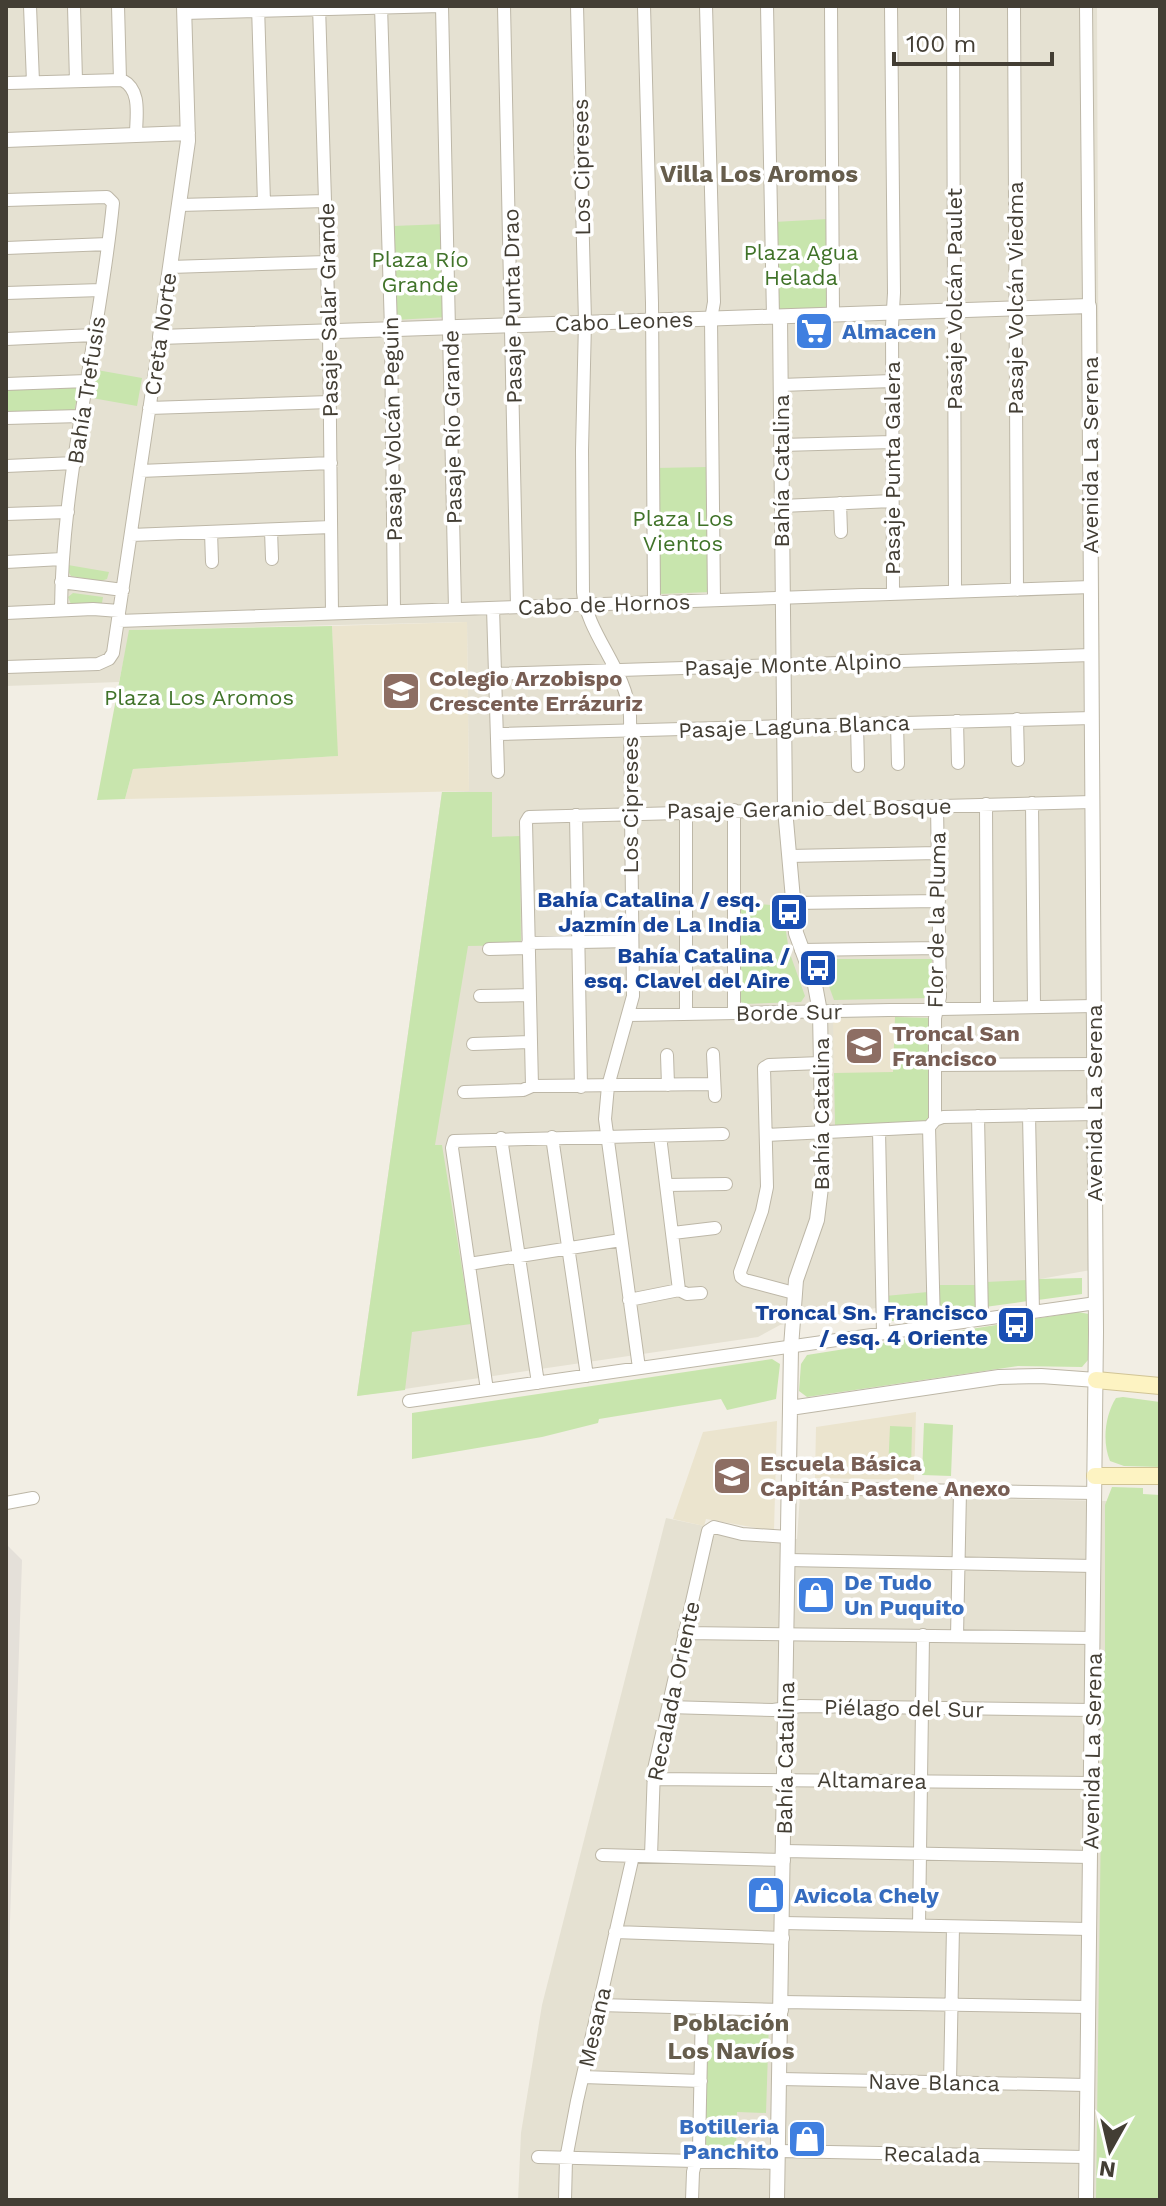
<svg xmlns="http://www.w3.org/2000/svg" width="1166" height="2206" font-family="'Work Sans',sans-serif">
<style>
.residential{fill:#e5e1d2}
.industrial{fill:#e4e0d9}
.education{fill:#ebe4ce}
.green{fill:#c8e5ad}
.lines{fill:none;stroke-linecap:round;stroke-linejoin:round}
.minor-casing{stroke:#bdb7a7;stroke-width:14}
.tertiary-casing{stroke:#bdb7a7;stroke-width:16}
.secondary-casing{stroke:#d1c495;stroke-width:18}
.minor{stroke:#fff;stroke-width:12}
.tertiary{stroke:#fff;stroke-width:14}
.secondary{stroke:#fdf3c2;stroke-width:16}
.labels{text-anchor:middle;stroke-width:7;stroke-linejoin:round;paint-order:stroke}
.street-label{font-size:22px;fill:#433e34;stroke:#fff}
.park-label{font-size:22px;fill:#407329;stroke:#fff}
.shop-label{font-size:22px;font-weight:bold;fill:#366cbe;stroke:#fff;text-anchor:start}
.education-label{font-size:22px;font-weight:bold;fill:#785e54;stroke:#fff;text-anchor:start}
.transit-label{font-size:22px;font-weight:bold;fill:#164399;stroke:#fff;text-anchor:end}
.neighbourhood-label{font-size:24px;font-weight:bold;fill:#665d4c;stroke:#fff}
</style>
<rect width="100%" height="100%" fill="#f2eee4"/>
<path class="residential" d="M6 6H1097L1102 1268 780 1325 758 1337 357 1396 442 792 469 791 467 622 130 630 119 682 6 686Z
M800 1495 1107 1501 1160 2200H518L521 2133 542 2005 666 1518 738 1533 797 1539Z"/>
<path class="industrial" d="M6 1544 22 1560 8 1981 6 1980Z"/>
<path class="education" d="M467 622 469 791 125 799 133 769 337 756 332 626Z
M895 1017 894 1073H834L833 1019Z
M916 1412 914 1480 815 1478 816 1427Z
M777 1421 774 1531 706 1519 704 1526 673 1519 703 1432Z"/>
<path class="green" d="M828 219 829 308 775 310 774 222Z
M445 224 448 317 395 320 393 226Z
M97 370 142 378 137 406 92 398Z
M79 386 74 413 6 414V389Z
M707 467 710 592 660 594 656 468Z
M68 565 109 572 107 579 101 581 71 576 68 571Z
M73 593 103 597 102 603 71 604 68 597Z
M332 626 338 756 133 769 125 799 97 800 129 630Z
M442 792H492V837L520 836 521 945 468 946 435 1145H442L471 1324 412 1332 405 1390 357 1396Z
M737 902 782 906 789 951 805 996 801 1002 743 1004 738 998Z
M819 959H932L931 998 834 1000Z
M895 1017 930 1018 932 1118 926 1123 835 1125 834 1073 893 1072Z
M1082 1278V1294L1038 1300 1037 1279Z
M1028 1280V1301L985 1307 986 1282Z
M937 1285H978L980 1309 937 1314Z
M928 1292 929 1315 886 1322 885 1296Z
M1078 1312 1089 1314 1088 1360 1082 1367 1018 1366 807 1397 799 1391 801 1364 807 1355Z
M772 1359 780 1364 776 1399 727 1410 721 1399 599 1419 598 1423 542 1437 412 1459V1413Z
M1123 1397 1160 1402V1467L1124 1466 1110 1461C1102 1442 1105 1415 1116 1398Z
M924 1423 953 1425 951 1476 922 1475Z
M890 1426 912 1427 911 1471 888 1470Z
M1112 1487 1143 1488V1494L1160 1495V2200H1096L1103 1664H1105V1505Z
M739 2019 769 2021 766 2113 737 2112 736 2151 704 2150 706 2020Z"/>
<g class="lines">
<defs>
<path id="minor" d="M30 6 33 82
M74 6 76 81
M118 6 120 80
M258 6 264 203
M319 6 329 331 332 613
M381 6 391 329 394 611
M442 6 455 609
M504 6 517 607
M577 6 585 322 582 450 583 592C587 635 627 670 630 716L633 996 608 1086 605 1119 639 1368
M644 6 652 303 654 602
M706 6 714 302 711 319 714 600
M767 6 773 317
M831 6 833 314
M891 6 894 293 892 326 893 594
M953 6 955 592
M1014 6 1017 590
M1086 6 1089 306
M184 13 441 6
M9 83 122 80C142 90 136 116 136 135
M6 200 107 197 113 203C100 339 62 473 61 610
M179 205 325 201
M6 248 108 244
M170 267 327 262
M6 293 101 290
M6 339 94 335
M6 384 87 381
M781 385 892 381
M149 408 330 402
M6 418 81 416
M781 445 892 442
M6 466 75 463
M140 471 331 463
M840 503 841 532
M782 506 892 501
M6 514 68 512
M271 530 272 559
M211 532 212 562
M131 535 331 527
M6 562 62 559
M61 582 123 590
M493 608 498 772
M6 613 93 609 119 611
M118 621 1091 587
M6 667 98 664 109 659 113 653 160 337
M495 674 1091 655
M1017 719 1018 760
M957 721 958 763
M897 723 898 764
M857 724 858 766
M497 734 1092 718
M1032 803 1034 1007
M986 804 987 1008
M734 810V1013
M576 815 581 1087
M789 856 938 853
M793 903 939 901
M528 943 632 941
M489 949 528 948
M801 950 939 948
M480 996 529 995
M686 1014V811
M629 1015 1094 1006
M473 1044 530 1042
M713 1054 715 1096
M667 1055 668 1085
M935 1065 1094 1064
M532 1086 526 822 529 817 1092 802
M464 1092 523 1090 532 1086 713 1084
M1029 1115 1033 1312
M978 1116 982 1319
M935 1120 943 1117 1095 1114
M929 1127 935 1120V1018L940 997 937 806
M929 1127 934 1326
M879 1130 883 1333
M766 1135 929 1127
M660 1136 679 1290
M552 1137 587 1376
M501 1138 538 1383
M667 1185 726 1184
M673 1233 715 1228
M469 1264 621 1240
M794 1293 745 1280 741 1277 740 1272 762 1211 767 1187 764 1068 769 1065 821 1063
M629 1300 679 1290 687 1294 701 1293
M487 1390 452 1148 454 1141 723 1134
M409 1401 1096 1303
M789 1488 1095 1493
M6 1503 33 1498
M788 1560 1094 1566
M684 1633 1093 1638
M957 1636 960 1491
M668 1707 773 1710 801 1706 1092 1710
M653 1779 1091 1783
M784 1851 1090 1857
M602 1855 784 1860
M651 1856 654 1769 708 1531 714 1527 742 1534 788 1537
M783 1923 1089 1929
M919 1926 923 1635
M615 1932 783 1938
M782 2002 1088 2007
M599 2005 782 2010
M583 2077 701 2081
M780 2079 1087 2085
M950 2083 953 1927
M779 2151 1086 2157
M538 2157 778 2163
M565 2200 566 2159 577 2101 633 1856
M692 2200 693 2172 699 2148 702 2008"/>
<path id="tertiary" d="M184 6 188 141 160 337 1089 306 1096 1332 1086 2200
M6 140 188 133
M790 1408 999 1377 1041 1376 1096 1380
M777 2200 791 1347 796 1280 817 1220 823 1171 820 1012 815 985 796 933 785 809 780 317"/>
<path id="secondary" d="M1096 1380 1160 1386
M1095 1476H1160"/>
</defs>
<use href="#minor" class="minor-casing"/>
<use href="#tertiary" class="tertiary-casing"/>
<use href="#secondary" class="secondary-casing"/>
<use href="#minor" class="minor"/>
<use href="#tertiary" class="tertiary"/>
<use href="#secondary" class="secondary"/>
</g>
<defs>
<symbol id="supermarket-square" viewBox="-11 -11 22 22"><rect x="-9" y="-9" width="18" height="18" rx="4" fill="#3f7fe0" stroke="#fff"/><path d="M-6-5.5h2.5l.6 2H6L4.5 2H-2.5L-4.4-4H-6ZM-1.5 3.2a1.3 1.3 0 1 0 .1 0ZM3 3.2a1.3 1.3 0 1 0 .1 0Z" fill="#fff"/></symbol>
<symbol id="school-square" viewBox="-11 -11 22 22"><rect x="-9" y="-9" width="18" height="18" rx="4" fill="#8d6e63" stroke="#fff"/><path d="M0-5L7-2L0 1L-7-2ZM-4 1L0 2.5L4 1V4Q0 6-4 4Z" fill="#fff"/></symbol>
<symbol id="bus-square" viewBox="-11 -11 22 22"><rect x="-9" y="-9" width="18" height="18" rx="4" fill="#1a4fb4" stroke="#fff"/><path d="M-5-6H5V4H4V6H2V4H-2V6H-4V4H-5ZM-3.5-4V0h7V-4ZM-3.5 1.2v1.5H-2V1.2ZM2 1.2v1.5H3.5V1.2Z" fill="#fff"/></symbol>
<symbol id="shop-square" viewBox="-11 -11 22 22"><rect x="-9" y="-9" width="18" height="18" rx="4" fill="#3f7fe0" stroke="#fff"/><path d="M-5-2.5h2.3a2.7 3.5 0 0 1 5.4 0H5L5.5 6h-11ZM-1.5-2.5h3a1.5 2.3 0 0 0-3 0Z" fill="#fff"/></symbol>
</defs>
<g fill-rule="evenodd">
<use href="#supermarket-square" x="792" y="309" width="44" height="44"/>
<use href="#school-square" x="379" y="669" width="44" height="44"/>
<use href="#bus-square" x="767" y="890" width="44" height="44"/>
<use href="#bus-square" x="796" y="946" width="44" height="44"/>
<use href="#school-square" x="842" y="1024" width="44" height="44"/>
<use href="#bus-square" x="994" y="1303" width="44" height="44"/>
<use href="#school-square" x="710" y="1454" width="44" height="44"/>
<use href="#shop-square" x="794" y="1573" width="44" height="44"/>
<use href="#shop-square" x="744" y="1873" width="44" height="44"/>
<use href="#shop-square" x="785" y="2117" width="44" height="44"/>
</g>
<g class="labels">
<g class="street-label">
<text transform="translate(581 167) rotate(-91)" y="8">Los Cipreses</text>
<text transform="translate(1015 298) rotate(-90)" y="8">Pasaje Volcán Viedma</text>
<text transform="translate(954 299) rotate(-90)" y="8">Pasaje Volcán Paulet</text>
<text transform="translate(512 306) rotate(-91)" y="8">Pasaje Punta Drao</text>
<text transform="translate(328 310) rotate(-91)" y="8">Pasaje Salar Grande</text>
<text transform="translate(624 321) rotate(-2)" y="8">Cabo Leones</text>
<text transform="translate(160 334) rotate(-82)" y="8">Creta Norte</text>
<text transform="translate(86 390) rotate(-81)" y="8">Bahía Trefusis</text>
<text transform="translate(452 427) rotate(-91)" y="8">Pasaje Río Grande</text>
<text transform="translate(392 429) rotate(-91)" y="8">Pasaje Volcán Peguin</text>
<text transform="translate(1090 455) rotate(-90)" y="8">Avenida La Serena</text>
<text transform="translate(892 468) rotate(-90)" y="8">Pasaje Punta Galera</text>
<text transform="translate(781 471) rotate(-90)" y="8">Bahía Catalina</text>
<text transform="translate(604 604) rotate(-2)" y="8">Cabo de Hornos</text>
<text transform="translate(793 664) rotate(-2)" y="8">Pasaje Monte Alpino</text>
<text transform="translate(794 726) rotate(-2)" y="8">Pasaje Laguna Blanca</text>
<text transform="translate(630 805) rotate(-90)" y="8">Los Cipreses</text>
<text transform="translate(809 808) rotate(-1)" y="8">Pasaje Geranio del Bosque</text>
<text transform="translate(936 920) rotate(-89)" y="8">Flor de la Pluma</text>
<text transform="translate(789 1012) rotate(-1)" y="8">Borde Sur</text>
<text transform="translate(1094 1103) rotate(-90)" y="8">Avenida La Serena</text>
<text transform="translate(821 1114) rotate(-90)" y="8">Bahía Catalina</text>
<text transform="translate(673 1691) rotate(-78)" y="8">Recalada Oriente</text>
<text transform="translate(904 1708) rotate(1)" y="8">Piélago del Sur</text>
<text transform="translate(1092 1751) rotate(-89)" y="8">Avenida La Serena</text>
<text transform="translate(785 1758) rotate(-89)" y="8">Bahía Catalina</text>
<text transform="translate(872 1780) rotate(1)" y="8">Altamarea</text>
<text transform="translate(594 2027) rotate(-77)" y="8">Mesana</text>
<text transform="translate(934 2082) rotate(1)" y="8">Nave Blanca</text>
<text transform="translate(932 2154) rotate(1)" y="8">Recalada</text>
</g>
<g class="park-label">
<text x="801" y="260">Plaza Agua<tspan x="801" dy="25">Helada</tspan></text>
<text x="420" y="267">Plaza Río<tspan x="420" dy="25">Grande</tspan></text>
<text x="683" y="526">Plaza Los<tspan x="683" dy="25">Vientos</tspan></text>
<text x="199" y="705">Plaza Los Aromos</text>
</g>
<g class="shop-label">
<text x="842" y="339">Almacen</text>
<text x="844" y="1590">De Tudo<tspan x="844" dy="25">Un Puquito</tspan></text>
<text x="794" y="1903">Avicola Chely</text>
<text x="779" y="2134" text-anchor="end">Botilleria<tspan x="779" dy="25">Panchito</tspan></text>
</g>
<g class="education-label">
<text x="429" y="686">Colegio Arzobispo<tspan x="429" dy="25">Crescente Errázuriz</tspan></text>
<text x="892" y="1041">Troncal San<tspan x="892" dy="25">Francisco</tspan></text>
<text x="760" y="1471">Escuela Básica<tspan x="760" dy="25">Capitán Pastene Anexo</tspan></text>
</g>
<g class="transit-label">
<text x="761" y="907">Bahía Catalina / esq.<tspan x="761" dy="25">Jazmín de La India</tspan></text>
<text x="790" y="963">Bahía Catalina /<tspan x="790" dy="25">esq. Clavel del Aire</tspan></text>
<text x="988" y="1320">Troncal Sn. Francisco<tspan x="988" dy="25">/ esq. 4 Oriente</tspan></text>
</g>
<g class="neighbourhood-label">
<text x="759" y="182">Villa Los Aromos</text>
<text x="731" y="2031">Población<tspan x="731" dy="28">Los Navíos</tspan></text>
</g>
</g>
<rect width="1166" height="2206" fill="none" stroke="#433e34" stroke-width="16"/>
<g transform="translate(1110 2150) rotate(188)" stroke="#ffffff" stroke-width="6" paint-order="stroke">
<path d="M0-6L14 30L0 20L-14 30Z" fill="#433e34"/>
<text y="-12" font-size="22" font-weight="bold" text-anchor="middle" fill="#433e34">N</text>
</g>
<path d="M894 52v12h158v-12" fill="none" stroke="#433e34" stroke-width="4"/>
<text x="906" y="52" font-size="24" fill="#433e34" stroke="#ffffff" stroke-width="6" paint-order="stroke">100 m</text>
</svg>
